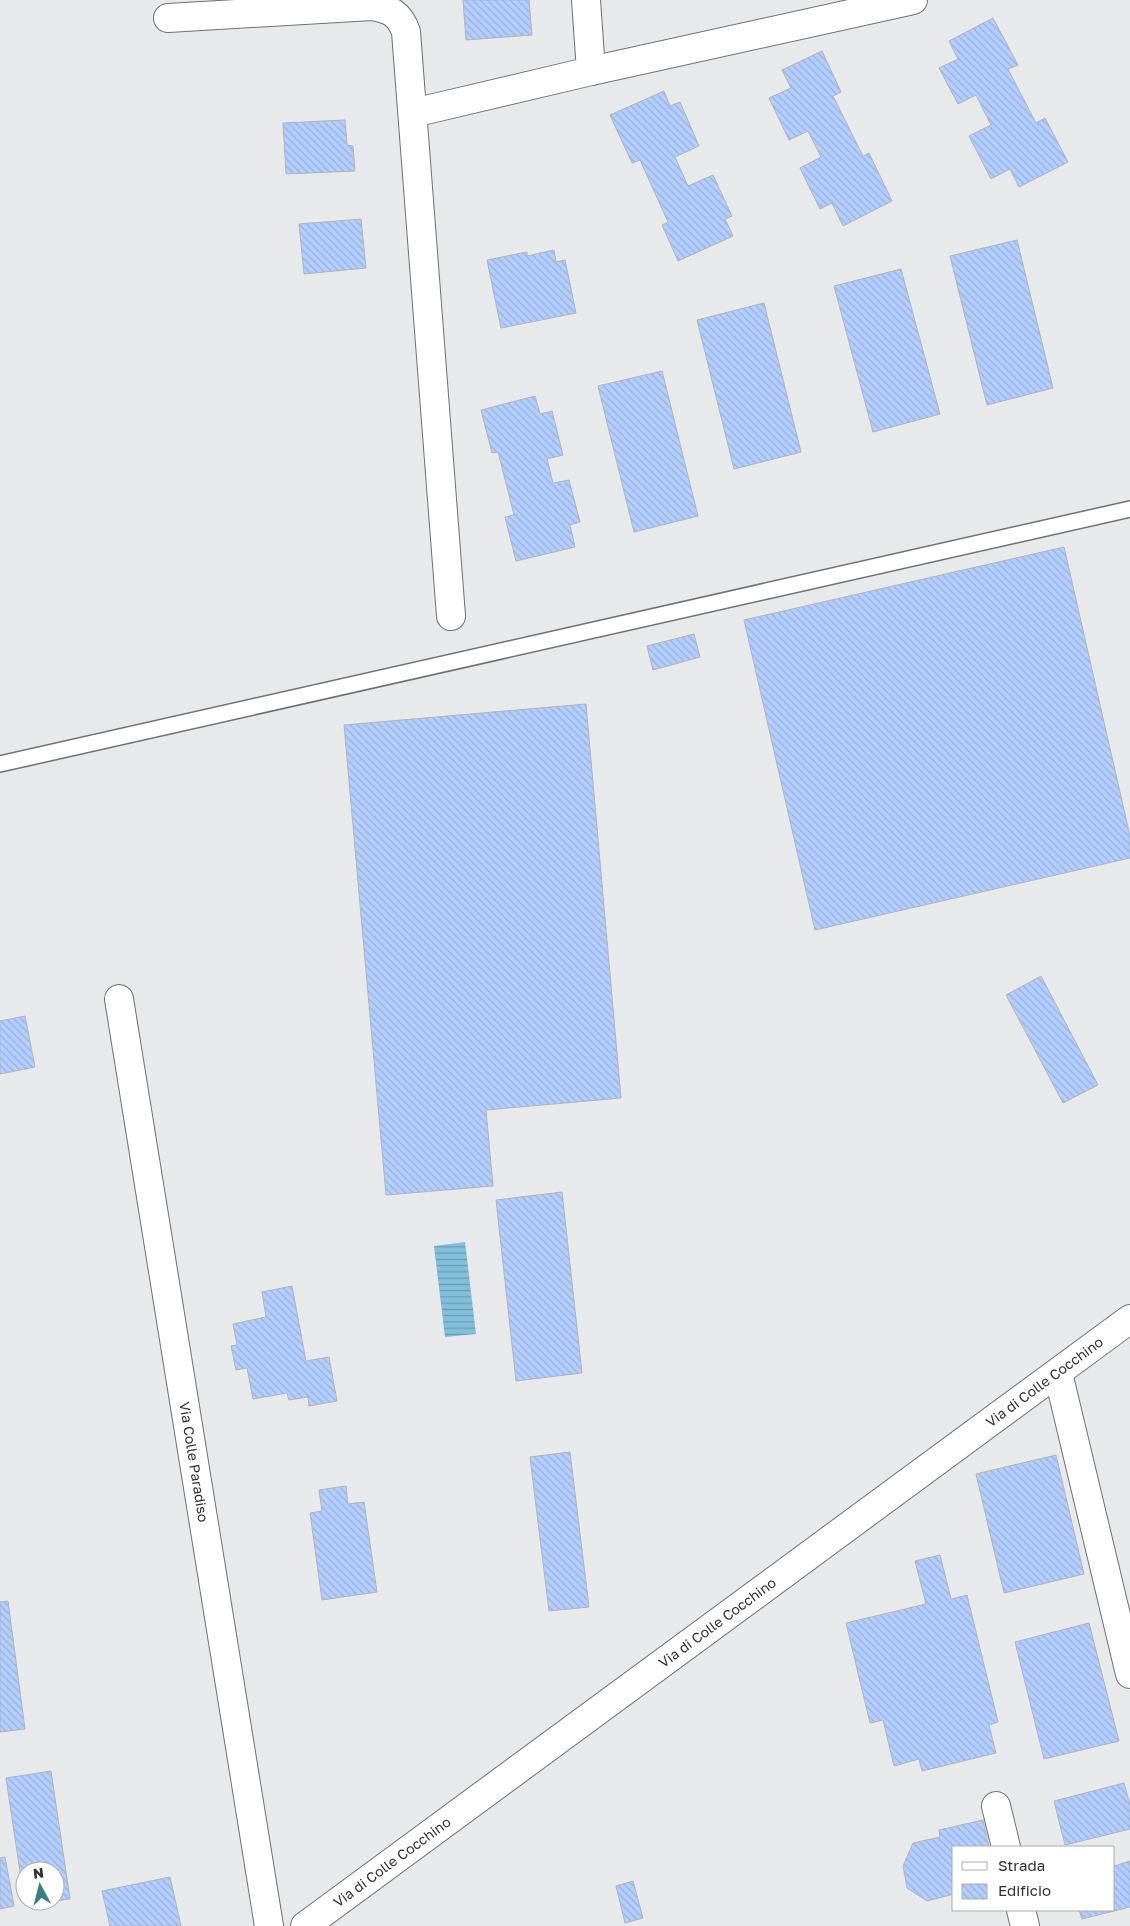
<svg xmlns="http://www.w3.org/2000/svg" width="1130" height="1926" font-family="'Golos Text',sans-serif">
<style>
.water{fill:url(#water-rules)}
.building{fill:url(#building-back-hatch);stroke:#b2b3b4;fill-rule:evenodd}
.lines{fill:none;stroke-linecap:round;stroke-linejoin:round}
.service-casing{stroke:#6f7071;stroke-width:18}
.minor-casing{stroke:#6f7071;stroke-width:30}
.service{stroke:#fff;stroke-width:15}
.minor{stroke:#fff;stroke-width:28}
.labels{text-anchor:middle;stroke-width:5;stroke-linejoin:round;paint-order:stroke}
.street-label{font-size:14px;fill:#303131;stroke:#fff}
</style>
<defs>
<pattern id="water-rules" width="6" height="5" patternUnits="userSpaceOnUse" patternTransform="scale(1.25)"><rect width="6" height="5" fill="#81bfda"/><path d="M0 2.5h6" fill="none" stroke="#6a9cb1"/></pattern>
<pattern id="building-back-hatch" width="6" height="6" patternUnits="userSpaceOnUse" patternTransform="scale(1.25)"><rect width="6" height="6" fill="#b2cefe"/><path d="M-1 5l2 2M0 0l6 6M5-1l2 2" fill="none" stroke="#99b1da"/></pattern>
</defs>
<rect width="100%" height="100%" fill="#e8e9ea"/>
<path class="water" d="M465 1242 476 1334 445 1337 434 1246Z"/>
<path class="building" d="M463 0H529L532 35 466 40Z
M993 18 1018 65 1008 69 1036 123 1045 118 1068 162 1019 187 1010 169 991 179 969 136 991 125 976 95 958 104 939 68 958 59 949 41Z
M822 51 841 92 833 96 863 156 869 153 892 201 843 226 832 203 820 209 800 168 821 157 808 131 789 140 769 98 791 88 782 70Z
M664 91 670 106 680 102 699 146 675 157 688 186 713 175 732 216 725 219 733 236 678 261 662 225 668 222 640 160 632 163 610 115Z
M345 120 347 145 353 146 355 171 286 174 283 123Z
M361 219 366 268 304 274 299 224Z
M1017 240 1053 388 987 405 950 256Z
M554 250 556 262 565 260 576 313 501 328 487 260 527 252V256Z
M901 269 940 414 873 432 834 286Z
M764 303 801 452 734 469 697 320Z
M662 371 698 516 634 532 598 386Z
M535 396 540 414 552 411 563 455 547 459 553 483 569 480 580 522 570 525 575 547 516 561 505 517 514 515 498 452 492 453 481 410Z
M1064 547 1130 836V858L815 930 744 620Z
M694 634 700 657 653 670 647 646Z
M586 704 621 1098 486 1110 493 1186 386 1195 344 725Z
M1041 976 1098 1085 1063 1103 1006 995Z
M25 1016 35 1067 0 1074V1021Z
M562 1192 582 1373 516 1381 496 1200Z
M292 1286 306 1361 329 1357 337 1401 309 1406 308 1397 289 1400 287 1393 253 1399 247 1368 236 1370 231 1346 237 1345 233 1324 266 1317 262 1292Z
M570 1452 589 1607 549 1611 530 1457Z
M1056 1455 1084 1574 1004 1593 976 1474Z
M346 1486 348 1504 364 1502 377 1592 322 1600 310 1513 322 1511 319 1490Z
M940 1555 951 1599 967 1595 998 1722 989 1725 996 1753 922 1771 919 1759 894 1766 883 1720 870 1723 846 1623 926 1604 915 1561Z
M8 1601 25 1729 0 1732V1602Z
M1089 1623 1119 1741 1044 1759 1015 1642Z
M51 1771 70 1899 25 1905 6 1778ZM25 1871H55V1901H25Z
M1124 1783 1130 1805V1829L1065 1845 1054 1801Z
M983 1820 989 1847H954V1894L927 1901 907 1888 903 1866 913 1843 940 1837 939 1830Z
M5 1857 14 1906 0 1909V1858Z
M1130 1861V1907L1082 1919 1079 1910H1114V1866Z
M170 1877 181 1926H110L102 1891Z
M633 1881 643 1918 625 1923 616 1886Z"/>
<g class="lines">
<defs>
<path id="service" d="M0 764 1130 509"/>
<g id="minor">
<path d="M168 18 372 6C390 9 400 14 406 32L451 616"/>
<path d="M591 71 913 0"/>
<path d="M413 113 591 71 586 0"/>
<path id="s1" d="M119 999 269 1926"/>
<path d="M1058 1373 1130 1674"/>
<path d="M996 1806 1006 1847"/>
<path d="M1021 1910 1025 1926"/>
<path id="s2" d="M305 1926 1130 1319"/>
</g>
</defs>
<use href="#service" class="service-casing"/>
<use href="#minor" class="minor-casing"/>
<use href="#service" class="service"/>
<use href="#minor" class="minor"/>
</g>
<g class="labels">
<g class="street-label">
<text dy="5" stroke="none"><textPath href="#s2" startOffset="918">Via di Colle Cocchino</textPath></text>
<text dy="5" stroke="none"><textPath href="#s1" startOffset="469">Via Colle Paradiso</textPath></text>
<text dy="5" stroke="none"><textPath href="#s2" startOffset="512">Via di Colle Cocchino</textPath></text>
<text dy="5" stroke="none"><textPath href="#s2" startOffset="108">Via di Colle Cocchino</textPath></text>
</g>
</g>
<rect x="952" y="1846" width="162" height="65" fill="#ffffff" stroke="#acadad"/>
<rect x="962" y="1862" width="25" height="8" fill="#ffffff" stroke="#acadad"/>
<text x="998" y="1871" font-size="15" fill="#303131">Strada</text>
<rect x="962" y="1884" width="25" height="15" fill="url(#building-back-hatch)" stroke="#acadad"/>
<text x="998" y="1896" font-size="15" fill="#303131">Edificio</text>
<g transform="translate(40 1886) rotate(353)"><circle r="24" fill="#ffffff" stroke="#acadad"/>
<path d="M0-4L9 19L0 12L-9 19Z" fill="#378083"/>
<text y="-8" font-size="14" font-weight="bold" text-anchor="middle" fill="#303131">N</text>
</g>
</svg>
